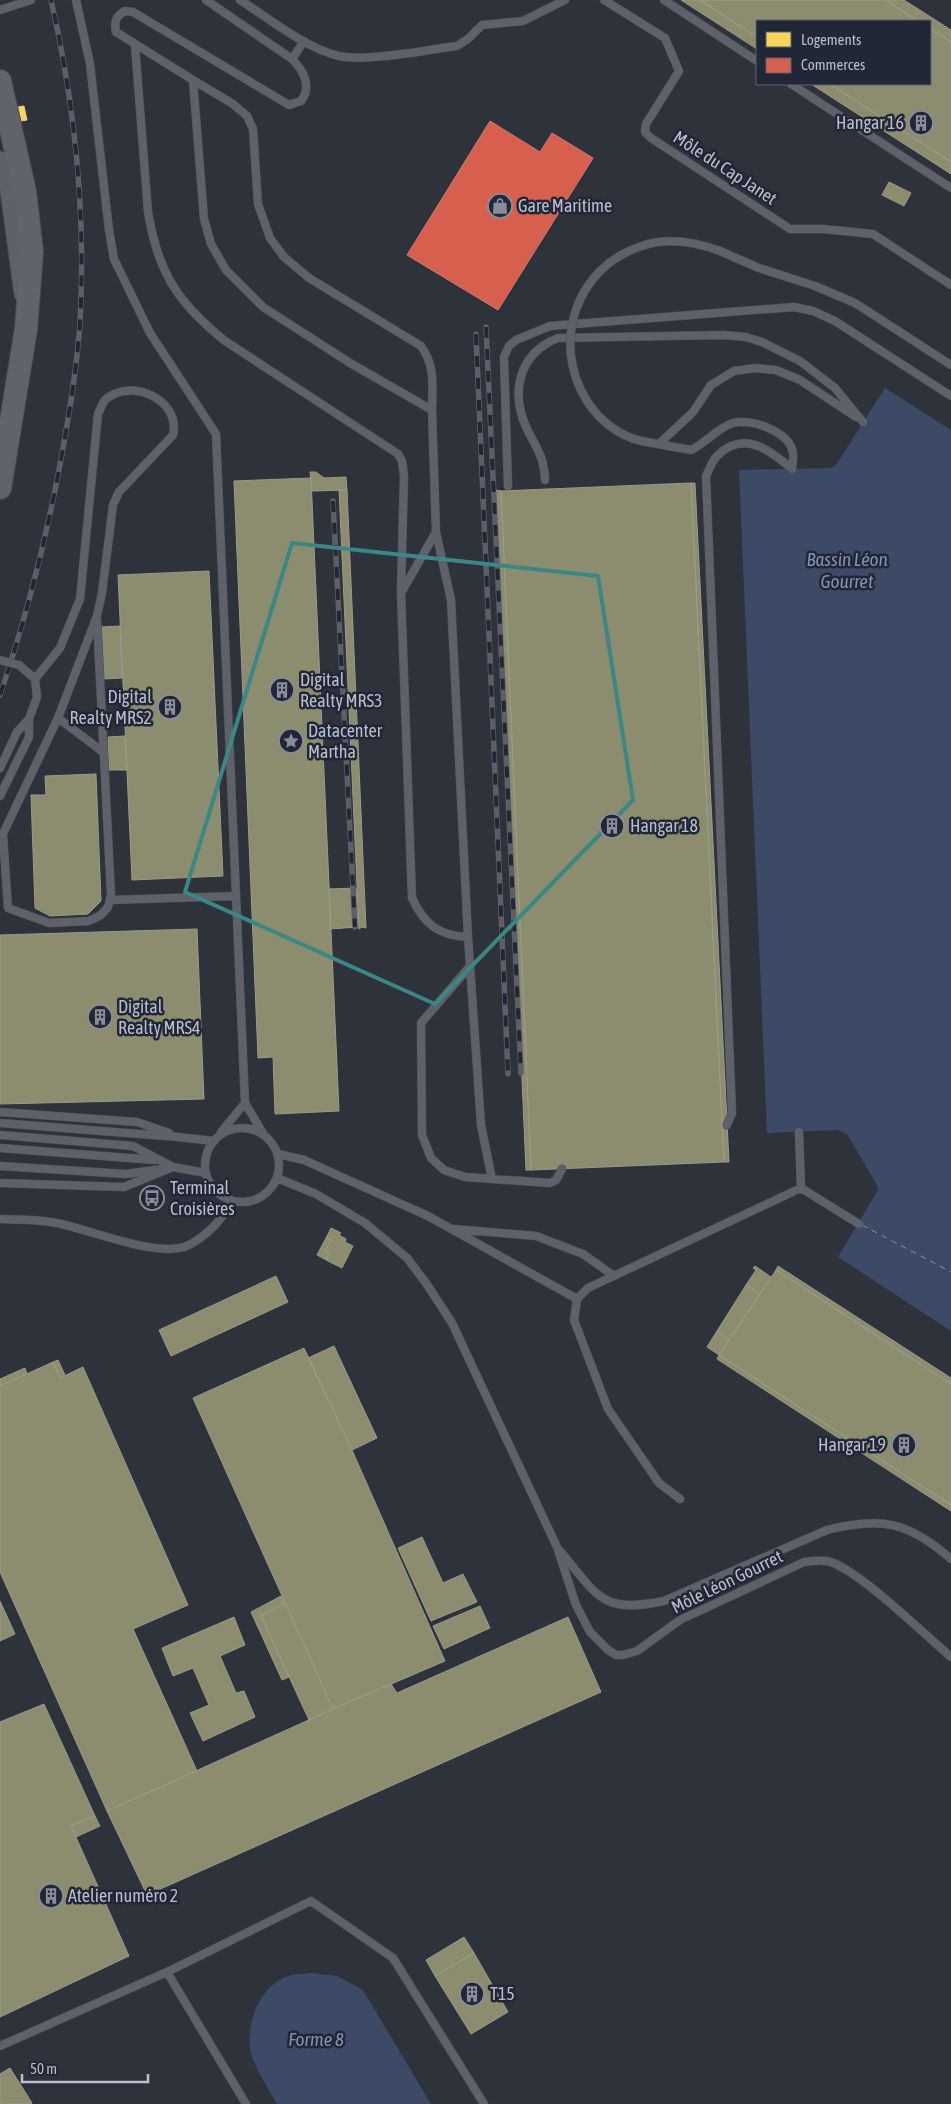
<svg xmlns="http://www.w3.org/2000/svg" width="951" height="2104" font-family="'Asap Condensed',sans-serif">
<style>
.water{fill:#3d4a65}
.homes{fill:#f6d55c;stroke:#e4ce7d}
.shops{fill:#d6604d;stroke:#cd7c73}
.industry{fill:#8c8c6e;stroke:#9a9b8a}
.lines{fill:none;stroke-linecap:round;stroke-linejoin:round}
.ferry{stroke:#8291b1;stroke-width:1;stroke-dasharray:6 5;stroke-linecap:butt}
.service-casing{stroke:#4a4d54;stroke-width:9}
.minor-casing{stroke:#4a4d54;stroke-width:17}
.primary-casing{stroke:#4c4f58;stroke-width:24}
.service{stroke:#5e6169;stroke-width:8}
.minor{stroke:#5e6169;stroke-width:15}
.primary{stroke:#60636a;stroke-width:22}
.rail-casing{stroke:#5c6066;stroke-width:5.5}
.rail{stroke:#212736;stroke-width:4;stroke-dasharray:11;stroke-linecap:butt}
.service-bridge-casing{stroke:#4a4d54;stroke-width:9;stroke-linecap:butt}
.service-bridge{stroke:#5e6169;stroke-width:8}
.marked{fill:none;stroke:#3a8885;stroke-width:4;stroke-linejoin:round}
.labels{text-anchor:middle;stroke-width:5;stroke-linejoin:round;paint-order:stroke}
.poi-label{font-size:18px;fill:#b9becb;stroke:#212736;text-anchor:start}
.street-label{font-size:18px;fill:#b9becb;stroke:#212736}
.water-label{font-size:19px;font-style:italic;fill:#8291b1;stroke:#212736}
</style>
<rect width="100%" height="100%" fill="#2e323b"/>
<path class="water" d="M885 388 951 430V1331L838 1257 878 1190V1187L847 1134 838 1130 767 1133 739 470 830 468 836 465Z
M311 1973 337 1976 363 1990 431 2104H277C268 2088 256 2071 251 2053 244 2024 261 1982 292 1975 298 1974 305 1974 311 1973Z"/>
<path class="homes" d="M24 106 27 120 21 121 18 107Z"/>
<path class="shops" d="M490 121 540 152 552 133 593 158 498 310 407 255Z"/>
<path class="industry" d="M681 0H700L757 37V49Z
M700 0H885L918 21H757V37Z
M885 0H904L951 30V42L930 29V21H918Z
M930 29 951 42V162L830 84H930Z
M811 84H830L951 162V174Z
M889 182 911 193 904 206 882 195Z
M310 472H316L324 478 346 477 347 490 312 491Z
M311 478 339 1111 275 1114 273 1057 258 1058 234 481Z
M691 483 724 1162 531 1170 501 491Z
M691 483H695L729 1162H724Z
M339 490H347L366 928 362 927 359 929Z
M496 490 501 491 531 1170H526Z
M209 571 223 876 132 880 118 575Z
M120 626 122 678 104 679 102 627Z
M125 736 127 770H109L108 737Z
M96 774 101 901 88 914 50 916 35 908 31 795H46L45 776Z
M356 888 358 927 330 929 329 889Z
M197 929 204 1099 0 1104V935Z
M331 1228 341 1233 339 1235 346 1239 345 1242 353 1246 342 1268 326 1260 329 1254 325 1251 331 1240 326 1238Z
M326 1238 331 1240 325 1251 329 1254 326 1260 317 1255Z
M755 1266 771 1277 760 1294 746 1285 756 1270 753 1268Z
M778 1266 951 1378V1384L776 1270Z
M776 1270 951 1384V1505L719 1355Z
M276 1276 288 1302 171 1356 159 1330Z
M746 1285 760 1294 729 1340 717 1331Z
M717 1331 729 1340 719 1355 707 1347Z
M334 1346 377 1438 352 1450 308 1358Z
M304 1348 352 1450 445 1661 333 1709 193 1398Z
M719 1355 951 1505V1511L717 1359Z
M58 1360 65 1375 60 1378 53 1362Z
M53 1362 60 1378 83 1367 188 1605 133 1629 197 1771 107 1811 0 1572V1386Z
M25 1368 27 1374 0 1386V1379Z
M422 1537 443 1583 463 1574 477 1602 431 1621 398 1548Z
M281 1596 285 1603 261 1616 289 1677 282 1680 251 1612Z
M0 1601 15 1634 0 1641Z
M285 1603 333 1709 309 1720 261 1616Z
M480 1606 490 1628 444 1649 433 1626Z
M234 1617 245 1645 220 1656 236 1693 244 1691 255 1717 203 1741 190 1713 209 1705 193 1668 173 1676 162 1648Z
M568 1617 601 1692 147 1895 107 1811 333 1709 391 1684 397 1693Z
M44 1704 95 1816 71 1826 129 1956 0 2017V1722Z
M95 1816 100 1826 76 1837 71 1826Z
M464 1937 474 1953 435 1976 426 1960Z
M474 1953 508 2012 471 2034 435 1976Z
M10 2068 32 2103 30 2104H0V2074Z"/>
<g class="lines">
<path class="ferry" d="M862 1225 951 1272"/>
<defs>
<path id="service" d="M76 0 90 64 109 230 114 259 150 333 216 434 245 1103 264 1135
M206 0 292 59C304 71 312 87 301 101L289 105 133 12 125 11C116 16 114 21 116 32L193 80 204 219 211 244 226 270 263 307 350 363 432 410 436 532 401 593 412 898C424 924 439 936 468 937
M240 0C270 19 305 48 339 56 368 62 426 50 457 46L468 39 482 25 523 21 565 0
M604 0 665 38 679 71 646 124 645 132 651 138 790 229H823L873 234 951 285
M664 0 757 61
M0 10 31 0
M135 45 148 212C158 273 178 303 225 341L398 454 402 461 404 476 401 591
M292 59 304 41
M193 80 233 104 247 116 253 129 258 204 270 238 284 257 309 278 421 346C436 367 432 386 432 410
M791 84 951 188
M720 251 759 268 815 286 855 303 951 365
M641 441 691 450C706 443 717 428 733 423 752 418 790 432 793 453 794 458 792 464 792 469
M660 443 693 412 711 385 734 371 755 368 776 370 800 380 856 417
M545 480C544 455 536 448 526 427 510 390 520 353 558 338L723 335 746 337 762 342 800 361 835 388 863 422
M508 486 504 357 509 346 516 340 550 326 794 307 813 311 835 321 951 396
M436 532 451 600 468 937 481 1125 492 1179
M58 718 103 752
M0 768 17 732 29 719
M0 796 29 737V719L37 697 35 679 19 665
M3 835 8 908 49 923 89 921 101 915 108 907 111 895 97 620
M0 840 58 718 97 616 102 593 113 505 119 492 173 435C181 399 130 377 105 400 102 404 100 410 98 414L80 599 60 648 35 679
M110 900 236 896
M471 965 421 1023 422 1135 431 1158 444 1170 465 1177 550 1183 556 1180 562 1169
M0 1112 137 1122 169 1133
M0 1123 178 1137 213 1141
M727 1125 732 1113 706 476C709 470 712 461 717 456 743 429 770 450 792 469
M205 1165a37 37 0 1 1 74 0a37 37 0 1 1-74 0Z
M221 1132 245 1103
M799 1132 801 1188
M0 1135 133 1146 173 1167 206 1173
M0 1148 155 1160
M278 1154 304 1160 428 1216 577 1299
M0 1166 126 1174 162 1169
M277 1178 316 1194 365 1223 407 1258 426 1283 452 1323 557 1547 576 1605 590 1632 608 1650 616 1655H623L637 1651 680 1620 804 1562C811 1561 819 1560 827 1561 856 1567 925 1635 951 1657
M0 1183 124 1187 173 1167
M0 1219C20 1220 42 1219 61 1224 93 1231 154 1256 184 1247 193 1244 202 1237 209 1231 219 1222 226 1213 231 1200
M454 1229 536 1236 583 1254 614 1276
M680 1499 659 1483 608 1409 574 1320 577 1299 588 1288 801 1188 859 1224
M560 1551C598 1596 601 1614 664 1601L827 1530C881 1516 909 1522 951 1559
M167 1972 246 2104
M0 2046 167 1972 311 1901 393 1958 484 2104"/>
<path id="minor" d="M0 159 8 191 22 294"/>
<path id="primary" d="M0 81 25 192 32 252 26 329 0 488"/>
</defs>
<use href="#service" class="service-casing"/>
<use href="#minor" class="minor-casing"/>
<use href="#primary" class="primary-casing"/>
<use href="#service" class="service"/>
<use href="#minor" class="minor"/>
<use href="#primary" class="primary"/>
<defs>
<path id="rail" d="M486 327 521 1073
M476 334 508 1074
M333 501 355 927
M0 695C27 616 47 536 62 454 70 410 77 366 80 323 86 214 75 105 51 0"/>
</defs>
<use href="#rail" class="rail-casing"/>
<use href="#rail" class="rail"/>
<defs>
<path id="service-bridge" d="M641 441C618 435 600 421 587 401 551 344 575 267 642 246 668 237 695 242 720 251
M0 660 19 665"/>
</defs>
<use href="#service-bridge" class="service-bridge-casing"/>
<use href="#service-bridge" class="service-bridge"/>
</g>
<path class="marked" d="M292 543 598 576 633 800 435 1004 185 892Z"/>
<defs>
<symbol id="building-ring" viewBox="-11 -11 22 22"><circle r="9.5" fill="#212736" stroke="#888d99" stroke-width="1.5"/><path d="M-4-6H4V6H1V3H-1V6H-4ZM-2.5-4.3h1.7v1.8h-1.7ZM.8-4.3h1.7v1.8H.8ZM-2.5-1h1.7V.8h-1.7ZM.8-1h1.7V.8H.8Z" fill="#888d99"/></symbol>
<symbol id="shop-ring" viewBox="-11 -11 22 22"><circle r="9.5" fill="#212736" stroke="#888d99" stroke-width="1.5"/><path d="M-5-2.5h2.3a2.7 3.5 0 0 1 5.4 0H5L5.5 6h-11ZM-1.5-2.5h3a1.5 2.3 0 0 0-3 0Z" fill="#888d99"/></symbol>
<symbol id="sight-ring" viewBox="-11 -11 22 22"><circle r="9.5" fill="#212736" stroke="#888d99" stroke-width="1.5"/><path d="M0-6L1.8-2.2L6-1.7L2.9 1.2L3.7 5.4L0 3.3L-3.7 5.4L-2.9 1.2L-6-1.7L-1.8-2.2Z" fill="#888d99"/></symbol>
<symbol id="bus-ring" viewBox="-11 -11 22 22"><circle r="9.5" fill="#212736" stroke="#888d99" stroke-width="1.5"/><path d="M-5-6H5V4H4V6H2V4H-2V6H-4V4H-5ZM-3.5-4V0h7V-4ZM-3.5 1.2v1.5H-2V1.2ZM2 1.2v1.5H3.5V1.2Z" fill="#888d99"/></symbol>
</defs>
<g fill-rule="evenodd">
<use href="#building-ring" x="907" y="109" width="28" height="28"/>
<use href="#shop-ring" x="486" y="192" width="28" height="28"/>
<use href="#building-ring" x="268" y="676" width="28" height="28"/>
<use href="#building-ring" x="156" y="693" width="28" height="28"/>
<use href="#sight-ring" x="277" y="727" width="28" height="28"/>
<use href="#building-ring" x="598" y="812" width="28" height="28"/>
<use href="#building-ring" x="86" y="1003" width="28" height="28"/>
<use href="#bus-ring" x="138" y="1184" width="28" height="28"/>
<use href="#building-ring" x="890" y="1431" width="28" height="28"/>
<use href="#building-ring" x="37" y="1882" width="28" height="28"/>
<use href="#building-ring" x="458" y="1980" width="28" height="28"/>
</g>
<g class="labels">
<g class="poi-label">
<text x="904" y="129" text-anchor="end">Hangar 16</text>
<text x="518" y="212">Gare Maritime</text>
<text x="300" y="686">Digital<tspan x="300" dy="21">Realty MRS3</tspan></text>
<text x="152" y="703" text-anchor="end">Digital<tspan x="152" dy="21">Realty MRS2</tspan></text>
<text x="308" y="737">Datacenter<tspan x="308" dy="21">Martha</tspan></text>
<text x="630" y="832">Hangar 18</text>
<text x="118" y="1013">Digital<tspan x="118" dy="21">Realty MRS4</tspan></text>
<text x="170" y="1194">Terminal<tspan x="170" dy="21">Croisières</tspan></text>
<text x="886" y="1451" text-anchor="end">Hangar 19</text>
<text x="68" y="1902">Atelier numéro 2</text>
<text x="490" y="2000">T15</text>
</g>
<g class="street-label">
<text transform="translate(725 168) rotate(33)" y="6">Môle du Cap Janet</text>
<text transform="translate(727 1582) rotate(-26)" y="6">Môle Léon Gourret</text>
</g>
<g class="water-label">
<text x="847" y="566">Bassin Léon<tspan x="847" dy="22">Gourret</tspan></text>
<text x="316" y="2046">Forme 8</text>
</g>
</g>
<rect x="756" y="20" width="175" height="65" fill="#212736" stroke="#5e6372"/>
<rect x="766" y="32" width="25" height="15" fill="#f6d55c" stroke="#5e6372"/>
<text x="801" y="45" font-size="15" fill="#b9becb">Logements</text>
<rect x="766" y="58" width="25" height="15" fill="#d6604d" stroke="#5e6372"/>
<text x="801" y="70" font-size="15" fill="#b9becb">Commerces</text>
<path d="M22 2074v8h126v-8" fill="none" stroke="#b9becb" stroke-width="2.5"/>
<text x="30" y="2074" font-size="15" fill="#b9becb" stroke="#212736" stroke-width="4" paint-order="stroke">50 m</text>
</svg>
